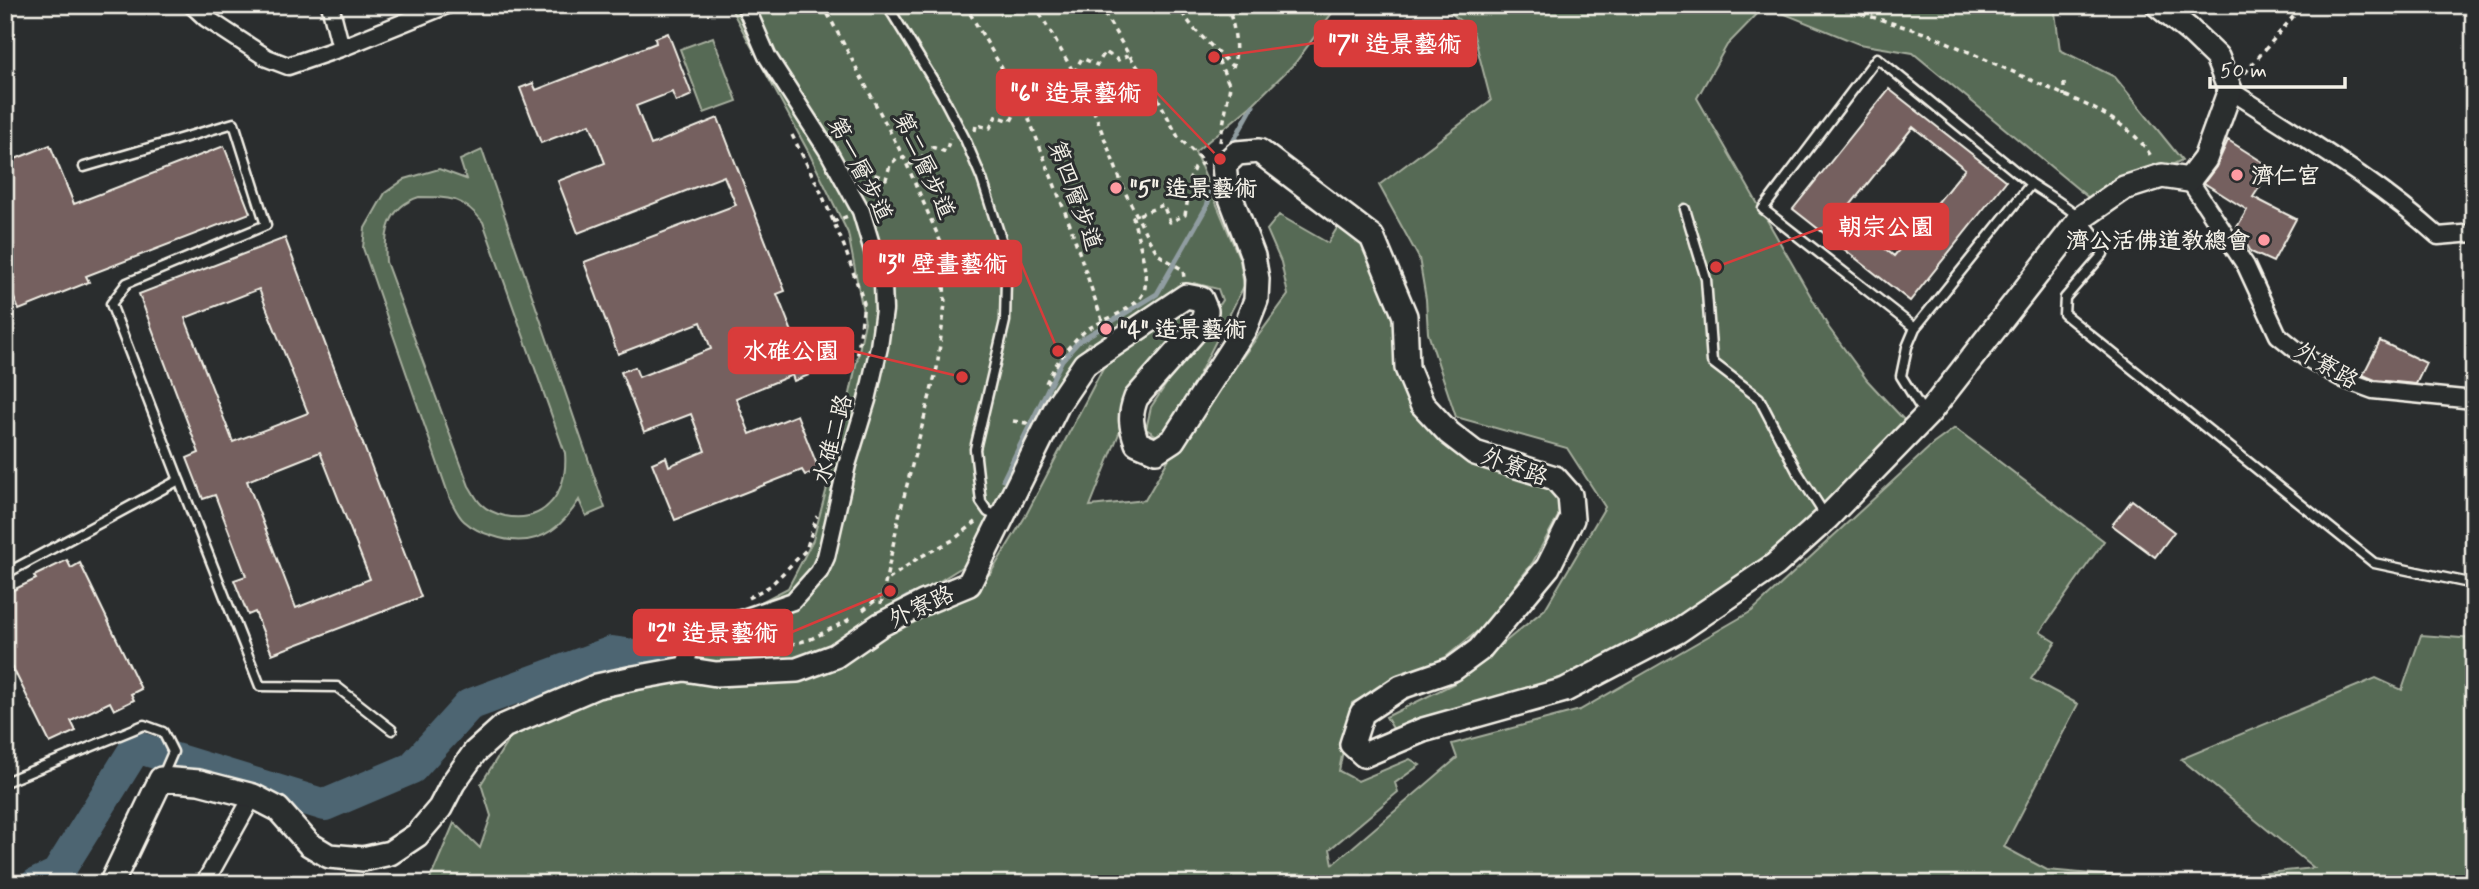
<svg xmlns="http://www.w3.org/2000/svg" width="2479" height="889" font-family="Mynerve,'LXGW WenKai TC',sans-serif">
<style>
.green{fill:#576a54;stroke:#a6ae9e;stroke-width:2;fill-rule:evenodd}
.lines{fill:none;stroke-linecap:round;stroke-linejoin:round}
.stream{stroke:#909da1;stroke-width:5}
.river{stroke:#4d6572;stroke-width:32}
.building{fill:#74615e;stroke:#f4f1e8;stroke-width:2;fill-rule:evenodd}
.lane-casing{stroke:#f4f1e8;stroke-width:13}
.street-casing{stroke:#f4f1e8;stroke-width:21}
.secondary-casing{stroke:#f4f1e8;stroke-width:28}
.path{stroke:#f4f1e8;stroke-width:3.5;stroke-dasharray:5 5;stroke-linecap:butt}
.lane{stroke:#2a2d2e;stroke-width:8}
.street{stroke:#2a2d2e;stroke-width:16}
.secondary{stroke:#2a2d2e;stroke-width:23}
.poi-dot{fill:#ff9aa2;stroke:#2a2d2e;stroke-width:2.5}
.labels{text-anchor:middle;stroke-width:6;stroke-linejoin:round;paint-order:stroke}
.street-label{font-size:23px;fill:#f4f1e8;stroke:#2a2d2e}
.poi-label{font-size:23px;font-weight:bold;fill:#f4f1e8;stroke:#2a2d2e;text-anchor:start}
.leader{fill:none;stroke:#d93c3b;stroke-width:2.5}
.callout-dot{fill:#d93c3b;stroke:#2a2d2e;stroke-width:2.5}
.callout{fill:#d93c3b;stroke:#d93c3b;stroke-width:2.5}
.callout-label{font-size:24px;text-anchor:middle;font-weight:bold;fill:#fff}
</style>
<rect width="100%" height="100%" fill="#2a2d2e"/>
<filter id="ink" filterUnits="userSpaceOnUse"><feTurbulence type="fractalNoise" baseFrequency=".0143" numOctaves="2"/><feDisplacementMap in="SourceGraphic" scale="14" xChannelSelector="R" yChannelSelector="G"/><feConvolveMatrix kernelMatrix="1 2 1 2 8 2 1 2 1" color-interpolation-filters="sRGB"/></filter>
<g filter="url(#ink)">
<path class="green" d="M729 5H1338L1295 63 1251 106 1195 152 1240 260 1244 286 1189 394 1159 437 1146 429 1151 407 1222 300 1218 289 1194 283 1096 345 1088 343 1020 480 970 562 826 652 728 671 776 673 875 641 990 574 1025 517 1104 366 1181 314 1192 323 1122 426 1090 506 1145 500 1171 455 1288 295 1281 262 1267 230 1279 215 1328 243 1345 215 1391 286 1407 386 1455 443 1545 467 1567 500 1533 562 1485 625 1446 657 1352 703 1339 771 1358 781 1410 759 1420 765 1395 783 1398 792 1330 849 1333 864 1457 758 1452 744 1580 710 1752 611 1933 444 1955 428 2104 541 2040 632 2056 642 2031 679 2078 704 2004 847 2047 870 2182 882 2314 868 2181 759 2376 678 2402 690 2421 635 2474 639V884H428L454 823 480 848 491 816 481 784 522 718 627 670 698 671 684 642 788 588 813 540 842 432 865 322 848 233 809 153Z
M1442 5H2054L2060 50 2115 77 2182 160 2095 203 1913 53 1859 44 1765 6 1727 45 1697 98 1829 328 1867 380 1906 422 1825 505 1778 548 1703 602 1562 683 1394 730 1386 717 1455 683 1545 609 1605 507 1567 448 1456 417 1428 333 1426 299 1419 258 1379 185 1491 101 1473 32Z
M713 37 737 101 704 113 680 49Z
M482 150 605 508 586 516 579 500C559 533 531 549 493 536 482 533 473 529 464 521 458 516 454 506 450 499L363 248 365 228 385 193 405 179 439 169 466 179 460 160ZM419 197C450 197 463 197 483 222L565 453C568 490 547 524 505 516 497 514 487 510 481 504 476 499 473 492 469 486L386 262C384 233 388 207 419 197Z"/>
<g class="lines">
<path class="stream" d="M1229 149 1253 106
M1003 480 1062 360 1079 341 1157 294 1207 206 1215 176
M893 606 908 597 963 574 965 570"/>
<path class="river" d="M36 884 57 874 136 747 325 805 412 768 469 705 612 652 663 659"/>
</g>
<path class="building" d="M668 33 692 95 676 102 672 92 636 106 651 145 718 118 785 291 777 294 809 375 794 381 792 375 736 398 750 434 797 415 819 470 805 475 802 470 675 520 652 463 666 457 669 466 705 451 691 414 644 432 621 372 635 367 639 377 711 349 701 322 618 354 584 262 736 205 724 176 578 233 558 181 605 163 590 124 541 143 520 88 533 83 536 90 656 43 655 38Z
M1889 89 2006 181 1910 301 1793 209ZM1913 127 1965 169 1894 256 1843 214Z
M2228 140 2272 168 2253 197 2296 219 2273 262 2251 252 2237 227 2247 210 2204 183 2216 167Z
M50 145 74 204 224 146 250 213 86 276 89 282 19 310 5 277V163Z
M285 238 421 597 272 654 255 612 248 615 234 580 246 576 215 495 203 499 187 458 199 453 139 294ZM259 289 308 413 233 442 185 318ZM320 452 370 579 296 608 247 481Z
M2380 341 2426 363 2416 384 2375 380 2363 375Z
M2132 500 2174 532 2155 557 2112 525Z
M67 560 71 568 80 563 141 689 131 694 134 700 114 710 110 702 71 721 76 731 50 743 5 652V594L36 579 34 576Z"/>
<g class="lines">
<defs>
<path id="lane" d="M887 5 941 93 965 139 982 179 1002 242 1006 279 1005 321 975 449 981 502 988 512 1000 517
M2031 184C2058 202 2095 220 2103 254L2065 298 2064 314 2374 563 2474 584
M1685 209 1706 279 1712 362 1759 398 1798 473 1825 515
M1915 328 1763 209 1877 58 2031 184 1915 328 1907 347 1901 376 1919 405 1927 411
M179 480 260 686 337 687 392 730
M5 574 179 480 111 304 127 283 266 225 234 123 84 167
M5 782 144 725 163 732 173 752 163 775"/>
<path id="street" d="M192 5 206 18 267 58 288 66 341 48 447 5
M330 5 341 48
M2230 90C2300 136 2376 180 2438 236L2474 233
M2189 180 2246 266 2278 335 2305 357 2343 379 2373 390 2474 400
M684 669 692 642 726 624 793 601 819 572 826 557 847 465 867 400 879 347 884 310 883 284 861 211 828 151 767 56 745 5
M204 884 253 796"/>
<path id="secondary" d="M111 884 161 779 199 782 253 796 278 809 309 844 329 856 363 859 390 853 417 835 440 808 453 783 475 752 504 726 597 686 634 678 684 669 716 674 797 670 835 656 880 625 923 603 969 584 1058 404 1085 364 1186 296 1201 299 1206 311 1202 323 1136 398C1129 416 1131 426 1137 443L1156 451 1173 440 1245 328 1256 300 1257 279 1253 256 1226 185 1224 165 1237 153 1259 151 1372 237 1405 316 1407 368 1422 404 1449 433 1475 453 1555 478 1570 495 1572 519 1548 567 1479 650 1453 669 1401 687 1362 713 1352 744 1364 755 1423 730 1565 690 1678 631 1775 565 1827 518 1929 413 2081 218 2124 188 2162 176 2189 180 2205 159 2230 90 2217 57 2189 30 2158 5"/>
</defs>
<use href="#lane" class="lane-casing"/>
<use href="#street" class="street-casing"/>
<use href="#secondary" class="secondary-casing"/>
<path class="path" d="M823 5 904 158 942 245 945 304 937 368 899 516 881 604
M965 5 1024 106 1070 225 1103 323
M1035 5 1090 101 1125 192 1149 240 1159 255 1183 270 1184 278
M1099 5 1129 55 1152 87 1178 137 1204 162
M1176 5 1195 30 1233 67
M1227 5C1234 24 1239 48 1233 67
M1833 5 1931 35 2091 107C2116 121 2138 133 2152 158
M2245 73 2303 5
M2064 83V96
M975 131 976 125 990 128 996 116 1011 121 1017 109 1032 103 1040 86 1056 88 1061 76 1076 69 1082 58 1097 65 1105 52 1118 60 1129 55
M792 135 820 190 844 246 864 303 857 360
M1220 142 1230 86 1219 62 1223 57
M865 182 871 187 876 175 886 179 890 165 897 158H904L911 164 914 163 916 154 929 159 932 147 946 152 950 138
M833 222 848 216
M1046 383C1056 363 1068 345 1085 331 1101 319 1142 309 1145 287 1148 268 1137 236 1133 217L1163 205 1170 222 1185 215 1188 198 1183 197 1194 168 1204 162
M1013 421 1026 423 1027 421
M889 579 918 558 953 540 976 522
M748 598 770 586 806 550 817 516
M863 610 881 596
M719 646 763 650
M771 650 811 639 854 617"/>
<use href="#lane" class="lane"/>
<use href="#street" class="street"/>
<use href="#secondary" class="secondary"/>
</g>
</g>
<g class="poi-dot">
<circle cx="2237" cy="175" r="7"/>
<circle cx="1116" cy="188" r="7"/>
<circle cx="2264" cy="240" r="7"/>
<circle cx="1106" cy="329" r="7"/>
</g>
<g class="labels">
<g class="street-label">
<text transform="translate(925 165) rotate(65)" y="8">第二層步道</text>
<text transform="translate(861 169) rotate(63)" y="8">第一層步道</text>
<text transform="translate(1076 195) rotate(70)" y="8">第四層步道</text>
<text transform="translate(2327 365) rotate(30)" y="8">外寮路</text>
<text transform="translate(832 439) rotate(-75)" y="8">水碓二路</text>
<text transform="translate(1515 466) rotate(20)" y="8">外寮路</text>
<text transform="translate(921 606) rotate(-25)" y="8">外寮路</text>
</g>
<g class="poi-label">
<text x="2251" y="183">濟仁宮</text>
<text x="1130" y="196">"5" 造景藝術</text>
<text x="2250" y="248" text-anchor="end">濟公活佛道教總會</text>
<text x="1120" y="337">"4" 造景藝術</text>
</g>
</g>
<path class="leader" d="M1214 57L1315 43M1220 159L1156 92M1716 267L1824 227M1058 351L1021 263M962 377L853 351M890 591L792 632"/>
<g class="callout-dot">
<circle cx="1214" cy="57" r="7"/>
<circle cx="1220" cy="159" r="7"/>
<circle cx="1716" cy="267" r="7"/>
<circle cx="1058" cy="351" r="7"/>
<circle cx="962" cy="377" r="7"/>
<circle cx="890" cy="591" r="7"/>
</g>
<g class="callout">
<rect x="1315" y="21" width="161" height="45" rx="7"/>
<rect x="997" y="70" width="159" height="45" rx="7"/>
<rect x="1824" y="204" width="124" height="45" rx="7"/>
<rect x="864" y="241" width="157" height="45" rx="7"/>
<rect x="729" y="328" width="124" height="45" rx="7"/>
<rect x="634" y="610" width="158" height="45" rx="7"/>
</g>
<g class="callout-label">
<text x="1395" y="52">"7" 造景藝術</text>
<text x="1076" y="101">"6" 造景藝術</text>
<text x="1886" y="235">朝宗公園</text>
<text x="943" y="272">"3" 壁畫藝術</text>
<text x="791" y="359">水碓公園</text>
<text x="713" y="641">"2" 造景藝術</text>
</g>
<rect width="2479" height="889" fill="none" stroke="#2a2d2e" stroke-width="28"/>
<rect x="14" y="14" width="2451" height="861" fill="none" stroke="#f4f1e8" stroke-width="2.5" filter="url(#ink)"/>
<path d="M2210 77v10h135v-10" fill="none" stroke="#f4f1e8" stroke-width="3.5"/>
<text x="2220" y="77" font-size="21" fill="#f4f1e8" stroke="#2a2d2e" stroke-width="5" paint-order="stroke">50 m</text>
</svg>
